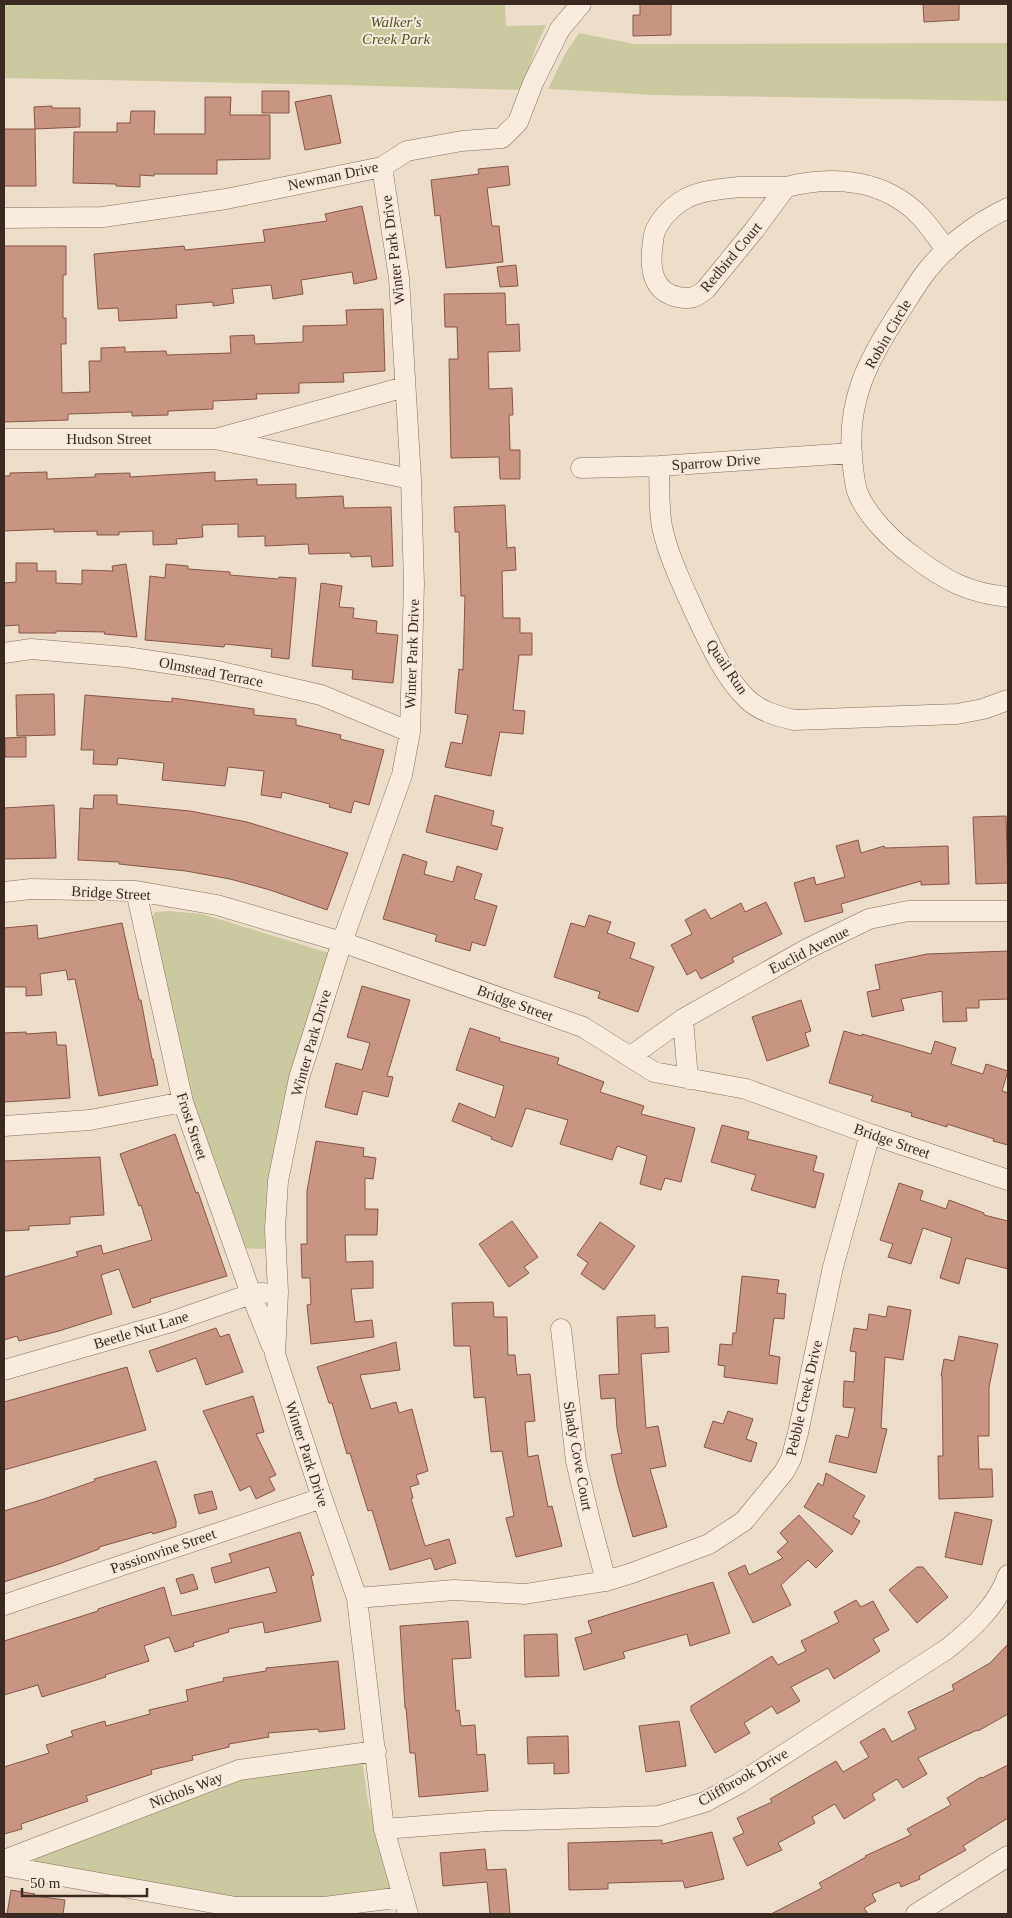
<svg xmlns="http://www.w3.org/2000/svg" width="1012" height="1918" font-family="Georgia,serif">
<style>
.green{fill:#cac99f}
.building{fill:#c89584;stroke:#865647}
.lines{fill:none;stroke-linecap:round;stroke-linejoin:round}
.minor-casing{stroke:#886f60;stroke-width:21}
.minor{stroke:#f7ecde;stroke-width:20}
.labels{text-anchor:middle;stroke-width:4;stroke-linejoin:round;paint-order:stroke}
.park-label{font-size:15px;font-style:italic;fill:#51552a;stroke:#f4e9da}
.street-label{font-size:15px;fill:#3a2a22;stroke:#f4e9da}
</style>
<rect width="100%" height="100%" fill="#ecddcb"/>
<path class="green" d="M4 4H505L506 26 546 25 536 47 522 90 343 85 4 78Z
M579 33 634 44 1008 43V101L655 95 548 89 565 54Z
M169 911 202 914 329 953 267 1247 263 1249 243 1248 199 1126 168 1003 150 921 155 912Z
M362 1760 368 1802 396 1887 387 1894 261 1902 22 1863 119 1823 264 1772Z"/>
<path class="building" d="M640 4H671V35L633 36V15H640Z
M923 4H959V20L924 22Z
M262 91H289V113H262Z
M331 95 341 143 305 150 295 102Z
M205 97H231L230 115H270V159L217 160V174H154V176L140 175V187L116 186V184L73 183 74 132H117V123H130L131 111H155L154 134H205Z
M52 106V108H80V127L35 129 34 107Z
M4 129H35L36 186H4Z
M508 166 510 185 487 188 492 226H499L503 262 446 268 440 215 435 216 431 180 479 174 478 169Z
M362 206 377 279 354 284 352 272 301 280 303 294 273 299 271 285 232 289 234 303 213 306V302L176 305 177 318 119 321 118 308 98 309 94 254 184 246 185 250 265 242 263 230 327 221 325 214Z
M4 246H66V275H63V318H66V344H61L62 393 90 392 89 361H101V348L125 347V352L166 351 167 355 231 353 230 336 254 335 255 344 303 342V326L347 325 346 310 383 309 385 371 343 373 344 382 299 383V393L256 394 257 399 213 401V409L168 411V415L132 416V412L68 414V420L4 422Z
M516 265 518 286 500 287 497 267Z
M505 293 506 325 519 324 520 351 488 352 489 389 512 388 513 415H509L510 450H520V479H500L499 457 451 458 449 359H458L457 327H445L444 294Z
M47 472V479L95 477V474L130 473V477L215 472V481L257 479V485L296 484V498L343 496 344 508 391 507 393 566 372 567 371 556 351 557 350 553 309 554 308 544 265 546V536L238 537V524L202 525 203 537 176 539 177 544 153 545V531L119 532V535H97V531L54 532V529L4 531V476H10V473Z
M505 505 507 548 515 547 516 570 502 571 503 618H520V633H532V655H519L513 710 525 711 523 734 500 732 491 776 445 767 451 742 462 744 468 715 455 713 459 669 463 670 465 596H461L459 532H455L454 507Z
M16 563H37V571H56V583L82 584V570L113 571 112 566 126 564 137 637 104 634 105 632 56 631V633H19V625L4 626V583L16 582Z
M166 564 188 566V569L230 572V575L278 579 279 577 296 578 289 659 271 657 272 649 225 644 224 647 145 640 150 576 165 578Z
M321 583 342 586 339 607 354 608 353 618 377 621 376 633 398 635 393 683 352 679 353 670 312 666Z
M54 694 55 735 17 736 16 695Z
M85 695 172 702V698L254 709V715L296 719V725L341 735 340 739 384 750 369 805 354 801 351 813 329 807 330 804 282 792 281 798 261 795 264 771 228 767 225 786 162 780 164 763 118 758 117 765 93 764 94 750H81Z
M26 737V757H5V738Z
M94 795H117V804L190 811 247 822 348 853 327 910 270 890 230 879 186 871 119 864V862L78 860 80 808 93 809Z
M435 795 494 811 491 825 503 828 497 850 426 832Z
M54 805 56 858 4 859V808Z
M1006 816 1008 883 976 884 973 817Z
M858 840 861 853 884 846 885 848 948 846 949 884 921 885V881L841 904 843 912 805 922 794 883 814 877 816 885 845 877 836 846Z
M403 854 427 862 424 874 453 882 457 866 482 874 474 899 497 906 485 946 472 942 470 951 435 941 437 935 383 919Z
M766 902 782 934 732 958 734 962 701 979 696 970 687 975 671 945 692 934 685 920 705 909 711 919 741 903 745 912Z
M589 915 611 922 607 933 635 943 630 958 654 967 638 1012 598 998 600 992 554 977 571 923 585 927Z
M122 923 139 1000H141L152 1059H153L158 1085 99 1096 75 979 68 980 66 970 40 974 42 995 26 996V987H4V928L37 925 38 939Z
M1008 951V999L979 1000V1008H966L967 1021 943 1022 942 991 901 999 904 1010 872 1017 867 992 880 989 875 965 927 954Z
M362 986 410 1000 387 1076 393 1077 388 1097 363 1091 357 1115 325 1107 336 1063 362 1070 370 1043 347 1037Z
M801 1000 811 1031 805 1033 809 1046 767 1061 752 1017Z
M470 1028 500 1038 499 1041 559 1058 557 1064 604 1082 600 1092 644 1106 641 1114 695 1128 681 1182 665 1178 661 1190 640 1184 647 1156 617 1146 612 1160 560 1144 568 1120 526 1108 512 1147 491 1139 492 1137 452 1121 459 1103 495 1118 504 1086 456 1070Z
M844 1031 862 1036V1034L931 1054 935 1041 956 1048 951 1064 983 1074 986 1064 1008 1071 1002 1091 1008 1093V1145L993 1141 994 1139 947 1124V1127L911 1116 912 1113 871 1101 873 1096 829 1083Z
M26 1032V1034L56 1032 57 1045H66L70 1098 4 1102V1033Z
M722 1125 749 1132 747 1139 817 1156 813 1171 824 1174 815 1208 751 1190 756 1175 711 1162Z
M175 1134 196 1193 198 1192 227 1276 150 1299 151 1302 133 1308 119 1269 101 1275 112 1314 59 1331 19 1341 17 1336 4 1340V1277L78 1256 76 1252 101 1245 103 1254 152 1240 141 1205 139 1206 120 1154Z
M316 1141 364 1148 363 1156 376 1158 373 1179 365 1178V1209H378L377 1235H345L346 1262 373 1261V1288L351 1289 355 1322 372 1320 374 1337 311 1344 307 1305 311 1304 310 1278H302L301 1244H307V1191Z
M100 1157 104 1215 70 1217V1224L29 1226V1230L4 1231V1161Z
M899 1183 923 1191 920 1200 946 1209 949 1200 984 1213V1215L1008 1221V1269L966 1258 959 1284 940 1278 952 1238 923 1228 911 1264 888 1257 893 1244 880 1240Z
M512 1221 538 1257 524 1267 529 1273 509 1287 479 1244Z
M600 1222 635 1246 604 1290 581 1274 588 1263 577 1255Z
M742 1276 779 1280 777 1293 786 1294 784 1319 774 1318 769 1355 780 1357 777 1384 724 1377 725 1366 718 1365 720 1344 732 1345 733 1333H736Z
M493 1302 494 1317H507L508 1355H515L517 1375 530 1374 535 1421 525 1422 528 1457 538 1455 548 1507 552 1506 562 1546 516 1557 506 1518 514 1516 502 1451 491 1452 485 1397 474 1398 470 1346H454L452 1303Z
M888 1306 911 1310 903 1360 885 1357 881 1428 887 1429 876 1473 829 1462 836 1435 848 1438 855 1408 843 1407 844 1381 854 1382 856 1352 850 1351 854 1328 867 1330 869 1314 886 1317Z
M655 1315V1328L668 1327 669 1352 641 1354 646 1428 658 1426 666 1466 650 1469 667 1527 633 1537 618 1485 611 1455 622 1453 617 1428 615 1398 601 1399 599 1375 619 1374 617 1317Z
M216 1328 220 1337 229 1334 243 1372 206 1385 196 1358 157 1372 149 1351Z
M959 1336 998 1344 989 1387V1436H978L979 1469H992L993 1497 939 1499 938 1456H943L942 1376H941L944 1359 954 1361Z
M396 1342 400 1370 360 1375 371 1409 396 1402 399 1413 412 1409 428 1471 416 1475 419 1484 410 1487 413 1498 411 1499 425 1546 449 1539 456 1563 435 1570 431 1558 390 1570 372 1510 368 1511 350 1453 347 1454 332 1403H329L317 1367Z
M127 1367 146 1430 4 1470V1402Z
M253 1396 264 1432 256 1434 276 1475 269 1478 275 1490 256 1499 250 1486 240 1491 203 1411Z
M728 1411 753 1419 746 1439 757 1443 751 1462 704 1447 713 1421 723 1424Z
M156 1461 176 1521V1527L153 1534 152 1532 99 1547V1549L59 1564 4 1582V1511L44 1499 95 1481 94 1479Z
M826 1473 865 1496 853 1517 860 1521 852 1535 804 1507 818 1483 823 1486Z
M212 1491 217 1509 199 1514 194 1495Z
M955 1512 992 1520 982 1565 945 1557Z
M799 1515 833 1551 816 1568 808 1560 781 1585 791 1605 753 1623 728 1573 745 1565 749 1575 783 1558 777 1552 788 1542 780 1533Z
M300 1532 314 1575 311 1576 321 1621 265 1633 263 1622 228 1629 229 1632 193 1643 194 1646 175 1652 169 1637 144 1646 149 1661 105 1675 106 1677 42 1697 38 1685 4 1695V1641L98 1611V1609L164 1587 172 1616 277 1592 269 1567 215 1583 211 1568 232 1562 229 1554Z
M917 1567H923L948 1597 917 1623 889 1590Z
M193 1574 198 1589 181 1594 176 1579Z
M713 1582 730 1633 690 1646 687 1634 623 1652 625 1658 584 1670 575 1638 592 1633 588 1621Z
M856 1600 861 1607 873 1601 889 1630 873 1639 880 1651 834 1679 828 1668 791 1687 800 1701 777 1714 772 1706 744 1723 750 1733 715 1753 691 1711V1706L772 1656 778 1665 806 1651 801 1641 839 1622 834 1612Z
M468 1621 471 1658 452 1659 456 1711 459 1710 461 1726 475 1725 477 1755 485 1754 488 1791 419 1797 415 1753H410L406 1708H405L400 1626Z
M557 1634 559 1676 525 1677 524 1635Z
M1008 1644V1714L978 1731 977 1730 918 1758 927 1774 903 1788 897 1779 872 1794 875 1800 844 1819 835 1804 812 1817 815 1823 778 1843 782 1850 747 1866 733 1838 744 1833 737 1818 772 1802 770 1799 836 1761 843 1772 869 1757 860 1742 884 1728 892 1742 916 1729 908 1712 954 1690 952 1685 990 1663Z
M338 1661 345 1729 319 1732 318 1729 268 1733 269 1737 229 1744V1747L192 1756 193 1760 151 1770 152 1774 86 1796 88 1801 21 1824 22 1829 4 1834V1767L49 1753 46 1745 73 1736 71 1731 105 1721 106 1726 150 1714 149 1710 188 1701 186 1690 224 1681 223 1678 266 1671V1668Z
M679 1721 686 1766 646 1772 639 1726Z
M568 1736 569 1773 554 1774V1763L528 1764 527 1737Z
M1008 1765V1818L963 1846 966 1850 919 1876 920 1879 901 1887 899 1882 872 1894 876 1901 864 1908 868 1914H771L822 1888 819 1883 866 1857 865 1856 911 1835 907 1829 951 1805 947 1798 981 1777 982 1778Z
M712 1832 724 1879 685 1888 683 1881 608 1883V1889L569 1890 568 1843 662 1840V1844Z
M485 1849 487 1870 506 1869 510 1914H490L487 1882 443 1886 440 1853Z
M11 1890 35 1894 34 1896 65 1900 63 1914H7Z"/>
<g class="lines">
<defs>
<path id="minor" d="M382 167 399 278 411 479 414 584 410 732 402 775 342 942 299 1078 278 1181 275 1229 278 1292 275 1354 322 1498 357 1598 384 1829 408 1914
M739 187H786L755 229 706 289C697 297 690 300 678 297 654 292 650 271 652 250 653 244 653 237 655 231 660 220 670 209 680 202 696 191 719 189 739 187Z
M786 187C833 175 885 179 921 217 930 227 938 239 947 250
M1008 208C976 223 944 247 923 276 914 288 907 301 898 314 868 360 847 400 852 457 853 468 854 480 857 491 866 515 892 541 913 556 944 580 968 593 1008 597
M4 218 103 217 226 199 382 167 407 151 462 141 502 138 518 122 533 83 560 29 581 4
M219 438 405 387
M4 439H215L411 479
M659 466C660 486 658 512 663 531 670 560 683 586 695 613 709 642 723 675 746 698 759 711 777 716 794 720L957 714 983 709 1008 700
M581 468 659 466 852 453
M4 653 31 649 126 657 213 670 321 695 410 732
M136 891 183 1102 251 1294 272 1346
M4 892 31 889 136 891 217 905 342 942 583 1027 654 1072 746 1089 870 1134 1008 1180
M683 1019 688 1079
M631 1056 683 1019 807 949 869 919 908 911H1008
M4 1126 90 1120 183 1102
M561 1329 576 1461 589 1517 606 1581
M4 1370 168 1323 251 1294 263 1293
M357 1598 454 1590 525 1594 606 1581 632 1573 709 1544 744 1521 784 1472 791 1459 798 1433 833 1267 870 1134
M4 1605 322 1498
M384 1829 488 1821 658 1816 705 1802 740 1783 947 1649C972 1629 997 1606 1008 1575
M4 1860 239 1770 376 1751
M4 1866 236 1907H324L403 1897
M916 1914 1008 1856"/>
</defs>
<use href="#minor" class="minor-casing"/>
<use href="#minor" class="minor"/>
</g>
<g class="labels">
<g class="park-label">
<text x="396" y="27">Walker's<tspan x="396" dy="17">Creek Park</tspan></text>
</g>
<g class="street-label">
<text transform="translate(333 176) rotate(-12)" y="5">Newman Drive</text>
<text transform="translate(393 250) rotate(-97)" y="5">Winter Park Drive</text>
<text transform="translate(731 257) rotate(-50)" y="5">Redbird Court</text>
<text transform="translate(888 334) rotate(-60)" y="5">Robin Circle</text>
<text x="109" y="444">Hudson Street</text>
<text transform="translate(716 462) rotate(-4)" y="5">Sparrow Drive</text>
<text transform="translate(412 654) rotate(-88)" y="5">Winter Park Drive</text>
<text transform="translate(727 667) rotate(56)" y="5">Quail Run</text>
<text transform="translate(211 672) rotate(11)" y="5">Olmstead Terrace</text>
<text transform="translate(111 893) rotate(3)" y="5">Bridge Street</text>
<text transform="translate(809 950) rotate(-27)" y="5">Euclid Avenue</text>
<text transform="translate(515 1003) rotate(20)" y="5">Bridge Street</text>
<text transform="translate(311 1043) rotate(-74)" y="5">Winter Park Drive</text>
<text transform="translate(192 1126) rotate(72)" y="5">Frost Street</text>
<text transform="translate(892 1141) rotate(19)" y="5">Bridge Street</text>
<text transform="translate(141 1330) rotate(-17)" y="5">Beetle Nut Lane</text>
<text transform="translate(804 1398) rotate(-77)" y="5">Pebble Creek Drive</text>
<text transform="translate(307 1454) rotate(72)" y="5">Winter Park Drive</text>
<text transform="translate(578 1456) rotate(80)" y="5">Shady Cove Court</text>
<text transform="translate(163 1551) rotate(-19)" y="5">Passionvine Street</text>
<text transform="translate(743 1777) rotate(-30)" y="5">Cliffbrook Drive</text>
<text transform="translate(186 1790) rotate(-21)" y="5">Nichols Way</text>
</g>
</g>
<rect width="1012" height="1918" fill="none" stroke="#3a2a22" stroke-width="10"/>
<path d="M22 1888v8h125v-8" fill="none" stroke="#3a2a22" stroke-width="2.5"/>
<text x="30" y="1888" font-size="15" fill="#3a2a22" stroke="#f4e9da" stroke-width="4" paint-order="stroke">50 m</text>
</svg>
